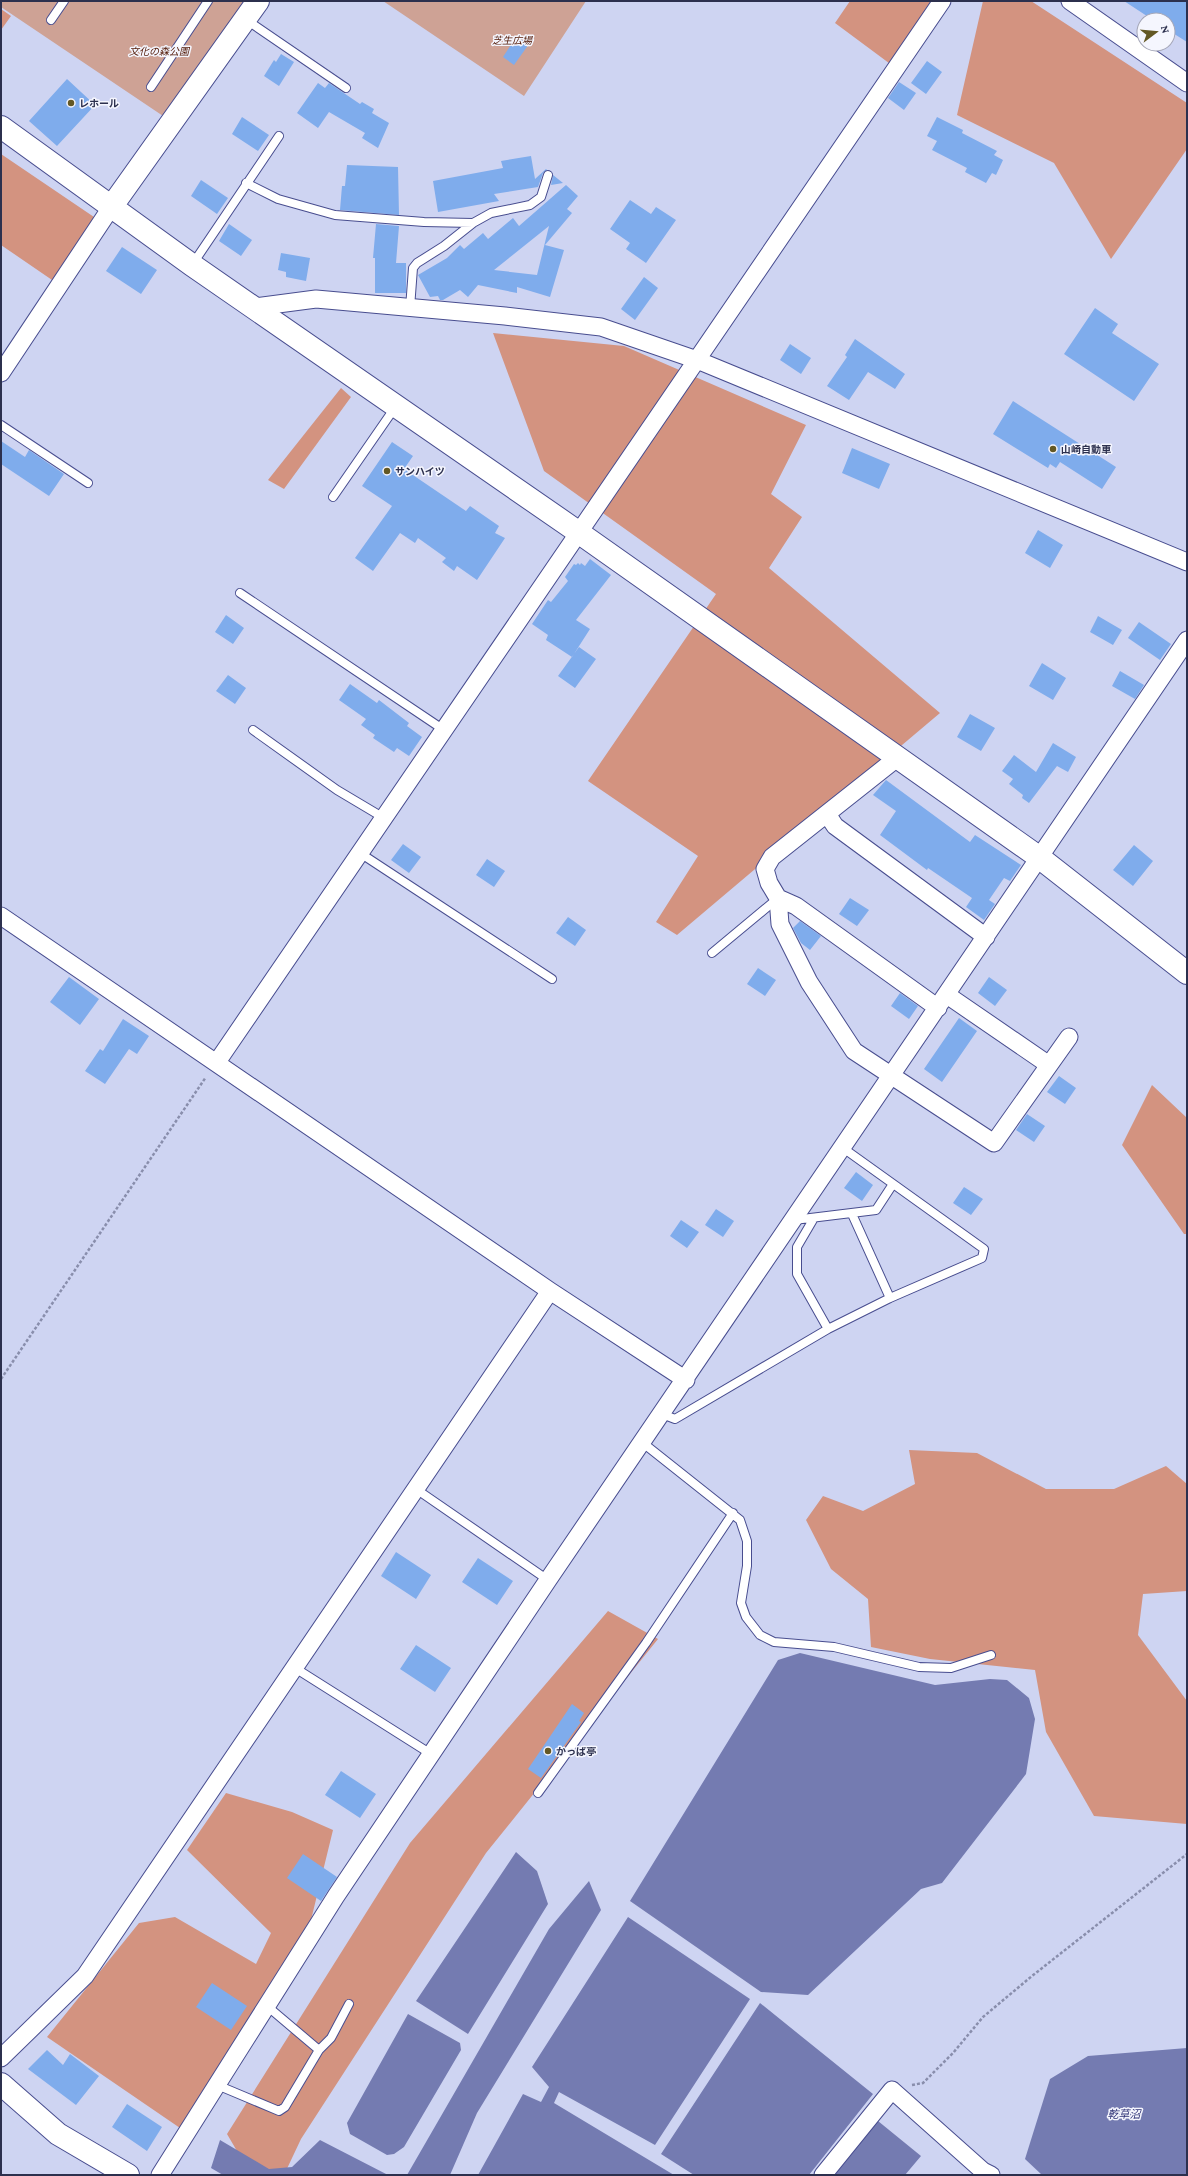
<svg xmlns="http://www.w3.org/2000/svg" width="1188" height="2176" font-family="'Crimson Pro','Noto Sans JP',serif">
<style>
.green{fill:#cea295}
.forest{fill:#d39380}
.water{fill:#747bb1}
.building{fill:#7facec;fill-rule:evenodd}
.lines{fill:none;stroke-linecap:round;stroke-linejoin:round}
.lane-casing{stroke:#484d8f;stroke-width:10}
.street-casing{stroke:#484d8f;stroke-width:19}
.secondary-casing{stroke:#484d8f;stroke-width:24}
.path{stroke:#898eac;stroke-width:2.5;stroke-dasharray:3 2;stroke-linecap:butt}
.lane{stroke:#fff;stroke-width:8}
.street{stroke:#fff;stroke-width:17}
.secondary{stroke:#fff;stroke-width:22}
.poi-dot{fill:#635824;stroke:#f5f6fe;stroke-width:1.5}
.labels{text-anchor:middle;stroke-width:3;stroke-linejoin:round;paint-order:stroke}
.park-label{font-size:10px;font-style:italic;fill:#511805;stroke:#f5f6fe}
.poi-label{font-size:10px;font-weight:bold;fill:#2c304e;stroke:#f5f6fe;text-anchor:start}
.water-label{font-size:11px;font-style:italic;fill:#313477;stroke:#f5f6fe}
</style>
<rect width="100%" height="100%" fill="#ced4f2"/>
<path class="green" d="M1 1H253L172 122 1 7Z
M383 1H586L524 96Z"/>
<path class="forest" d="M850 1H944L897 69 835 23Z
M983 1H1031L1187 103V149L1111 259 1054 163 957 115Z
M1 9 11 16 1 30Z
M1 154 94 217 55 282 1 245Z
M493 333 624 346 806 425 771 494 802 517 769 568 940 713 677 935 656 922 698 856 588 781 716 594 544 471Z
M341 388 351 397 284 489 268 480Z
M1152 1085 1187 1118V1234H1184L1122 1145Z
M909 1450 977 1453 1046 1489H1114L1166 1466 1187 1484V1591L1143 1594 1138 1635 1187 1701V1824L1094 1816 1046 1732 1035 1670 930 1659 871 1647 868 1599 831 1569 806 1520 823 1496 863 1511 915 1484Z
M608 1611 658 1639 486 1853 301 2139 284 2175H251L227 2134 410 1843Z
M226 1793 292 1812 333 1830 311 1920 180 2128 47 2037 139 1923 175 1917 256 1964 271 1933 187 1850Z"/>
<path class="water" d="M800 1653 935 1685 990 1679 1007 1680 1029 1698 1035 1719 1026 1774 942 1883 921 1889 808 1995 761 1992 630 1901 778 1660Z
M516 1852 537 1871 548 1904 468 2034 416 2001Z
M589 1881 601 1910 477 2113 450 2175H407L549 1929Z
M628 1917 750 1999 655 2145 559 2092 554 2103 674 2175H478L523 2094 541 2102 549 2087 532 2067Z
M760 2003 873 2094 809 2175H694L661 2154Z
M408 2014 460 2043 461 2050 404 2147 394 2154 387 2155 350 2134 347 2123Z
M1187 2048V2175H1042L1025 2159 1050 2079 1088 2056Z
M878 2121 921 2156 905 2175H834Z
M220 2140 269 2169 292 2167 320 2140 388 2175H223L211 2168Z"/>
<path class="building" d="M1124 1H1187V42L1168 30V20H1153Z
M516 37 529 44 514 65 503 57Z
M281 54 294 62 279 86 264 76 274 60 276 62Z
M927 61 942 72 926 94 911 83Z
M67 79 95 105 57 146 29 121Z
M899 82 916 93 904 110 888 98Z
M318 83 325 88 329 83 360 104 362 102 374 109 372 113 389 123 378 148 362 138 365 133 329 112 318 128 297 113Z
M242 117 269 135 258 151 232 134Z
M937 117 963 130 962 133 997 151 994 155 1003 160 996 175 992 173 986 183 965 172 967 168 932 150 937 141 927 136Z
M531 156 535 179 546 169 547 170 543 173 538 187 494 194 499 201 438 212 433 181 503 168 501 161Z
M347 165 398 167 399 215 340 210 342 186H345Z
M553 175 563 183 551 185Z
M201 180 228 198 217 214 191 196Z
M566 185 578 196 567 209 572 213 545 245 564 250 550 297 517 287V293L478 285 468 297 460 290 443 300H440L438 296 430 297 418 275 447 258 460 245 464 249 483 233 488 239 513 218 519 226ZM549 226 537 275 494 270Z
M630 200 651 214 656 207 676 220 646 263 626 249 630 243 610 229Z
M229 224 252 240 241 256 219 241Z
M376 224 399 226 396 263H406V293H375V258H373Z
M122 247 157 270 141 294 106 271Z
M281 253 310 258 306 281 286 277V272L278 270Z
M644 277 658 288 635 320 621 309Z
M1095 308 1118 324 1112 333 1159 364 1134 401 1064 354Z
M855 339 905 374 895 389 868 372 849 400 827 386 847 357 845 355Z
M790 344 811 358 801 374 780 360Z
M1013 401 1116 467 1102 489 1060 462 1056 468 1050 464 1048 468 993 434Z
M1 441 25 457 29 450 64 474 49 496 1 464Z
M392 442 413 456 404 469 466 511 470 506 499 526 495 533 505 538 477 580 457 566 454 571 442 562 446 558 418 538 415 543 400 533 373 571 355 558 392 506 362 486Z
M852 448 890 464 879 489 842 473Z
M1038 530 1063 545 1050 568 1025 553Z
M590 559 611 575 576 620 590 629 572 657 546 640 548 635 532 624 548 600 551 602 568 581 565 577 574 564 576 565 578 563 580 565 581 563 585 566Z
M226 615 244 628 233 644 215 632Z
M1098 616 1122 630 1113 645 1090 632Z
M1139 622 1171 644 1160 660 1128 638Z
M579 647 596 659 575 688 558 676Z
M1042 663 1066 678 1053 700 1029 686Z
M1120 671 1144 685 1135 699 1112 686Z
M228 675 246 688 235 704 216 691Z
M350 684 377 703 379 700 409 723 407 726 422 737 409 756 397 748 394 752 373 738 375 735 361 725 366 719 339 700Z
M970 714 995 728 981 751 957 737Z
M1053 743 1076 757 1068 772 1057 766 1029 803 1022 798 1023 795 1009 784 1013 779 1002 771 1014 755 1036 772Z
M886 780 970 842 975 835 1021 865 1010 881 1004 878 989 900 995 904 984 920 966 907 972 898 928 868 927 870 880 835 896 811 873 795Z
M403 844 421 857 409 873 391 860Z
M1134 845 1153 861 1133 886 1113 870Z
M487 859 505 871 494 887 476 875Z
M850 898 869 910 857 926 839 914Z
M568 917 586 930 575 946 556 933Z
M800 921 821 936 810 950 801 943 793 928Z
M758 968 776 980 765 996 747 984Z
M69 977 99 999 80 1025 50 1002Z
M989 977 1007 990 995 1006 978 993Z
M900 993 918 1006 909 1019 891 1006Z
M959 1018 977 1031 942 1082 924 1069Z
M123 1019 149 1036 137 1054 129 1049 105 1084 85 1071 100 1049 103 1051Z
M1059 1076 1076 1088 1065 1104 1047 1092Z
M1027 1114 1045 1126 1034 1142 1016 1130Z
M856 1172 873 1185 862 1201 844 1188Z
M964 1187 983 1199 971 1215 953 1203Z
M716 1209 734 1221 723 1237 705 1225Z
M681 1220 699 1232 687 1248 670 1236Z
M396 1552 431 1575 416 1599 381 1576Z
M478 1558 513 1581 497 1605 462 1582Z
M416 1645 451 1668 435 1692 400 1669Z
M572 1704 584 1713 579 1721 581 1722 541 1778 528 1769Z
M341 1771 376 1794 360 1818 325 1795Z
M303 1854 337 1877 321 1901 287 1878Z
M212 1983 247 2006 231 2030 196 2007Z
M47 2050 63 2065 70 2054 99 2076 76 2105 28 2069Z
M127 2104 162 2127 147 2151 112 2127Z"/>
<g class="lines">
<defs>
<path id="lane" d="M245 19 346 88
M51 20 64 1
M151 87 208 1
M246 183 278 199 335 215 424 222 473 223 491 213 530 205 541 197 548 175
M192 265 279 136
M410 308 413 268 417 263 444 246 473 223
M1 425 88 483
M333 497 396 406
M240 593 444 730
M253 730 337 790 384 818
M360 853 552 979
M712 953 777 899
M852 1214 890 1298
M814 1218 797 1247V1274L828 1329
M794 1220 876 1210 893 1184
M662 1414 675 1419 828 1329 890 1298 982 1258 984 1249 843 1148
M643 1443 740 1520 747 1541V1566L741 1603 746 1617 760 1635 774 1642 834 1647 919 1667 951 1668 991 1655
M416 1489 548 1580
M295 1668 431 1754
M538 1793 646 1643 733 1513
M267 2006 319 2050
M217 2085 279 2111 285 2107 319 2050 331 2038 349 2004"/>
<path id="street" d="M1070 1 1187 83
M255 307 316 299 505 316 601 327 697 360 1187 562
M1 373 112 206
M897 758 772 857 765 869 769 883 778 898 780 924 809 982 854 1051 994 1143 1069 1037
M827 814 835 826 986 937
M778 898 796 906 938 1008
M1 916 550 1291 686 1380
M947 995 1049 1065
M217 1062 942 1
M1 2058 85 1976 550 1291
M160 2175 336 1896 548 1580 1187 640
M823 2175 892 2090 983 2171 991 2175"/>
<path id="secondary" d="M1 127 192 265 578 532 1040 858 1187 973
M112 206 258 1
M1 2084 58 2134 128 2175"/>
</defs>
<use href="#lane" class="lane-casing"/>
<use href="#street" class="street-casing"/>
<use href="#secondary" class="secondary-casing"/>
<path class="path" d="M1 1379 206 1077
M912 2085 923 2083 953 2053 983 2017 1032 1976 1187 1854"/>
<use href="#lane" class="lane"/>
<use href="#street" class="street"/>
<use href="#secondary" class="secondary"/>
</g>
<g class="poi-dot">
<circle cx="71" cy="103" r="4"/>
<circle cx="1053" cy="449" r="4"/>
<circle cx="387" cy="471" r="4"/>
<circle cx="548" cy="1751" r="4"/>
</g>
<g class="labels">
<g class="park-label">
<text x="512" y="44">芝生広場</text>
<text x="159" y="55">文化の森公園</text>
</g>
<g class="poi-label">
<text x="79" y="107">レホール</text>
<text x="1061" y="453">山崎自動車</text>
<text x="395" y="475">サンハイツ</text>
<text x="556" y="1755">かっぱ亭</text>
</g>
<g class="water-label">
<text x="1124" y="2118">乾草沼</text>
</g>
</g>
<rect width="1188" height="2176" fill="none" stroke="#2c304e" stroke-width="4"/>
<g transform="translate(1156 32) rotate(74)"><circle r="19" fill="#f5f6fe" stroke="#a5a7b8"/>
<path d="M0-3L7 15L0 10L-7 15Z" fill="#635824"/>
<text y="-6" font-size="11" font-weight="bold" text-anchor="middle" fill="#2c304e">N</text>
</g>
</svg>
